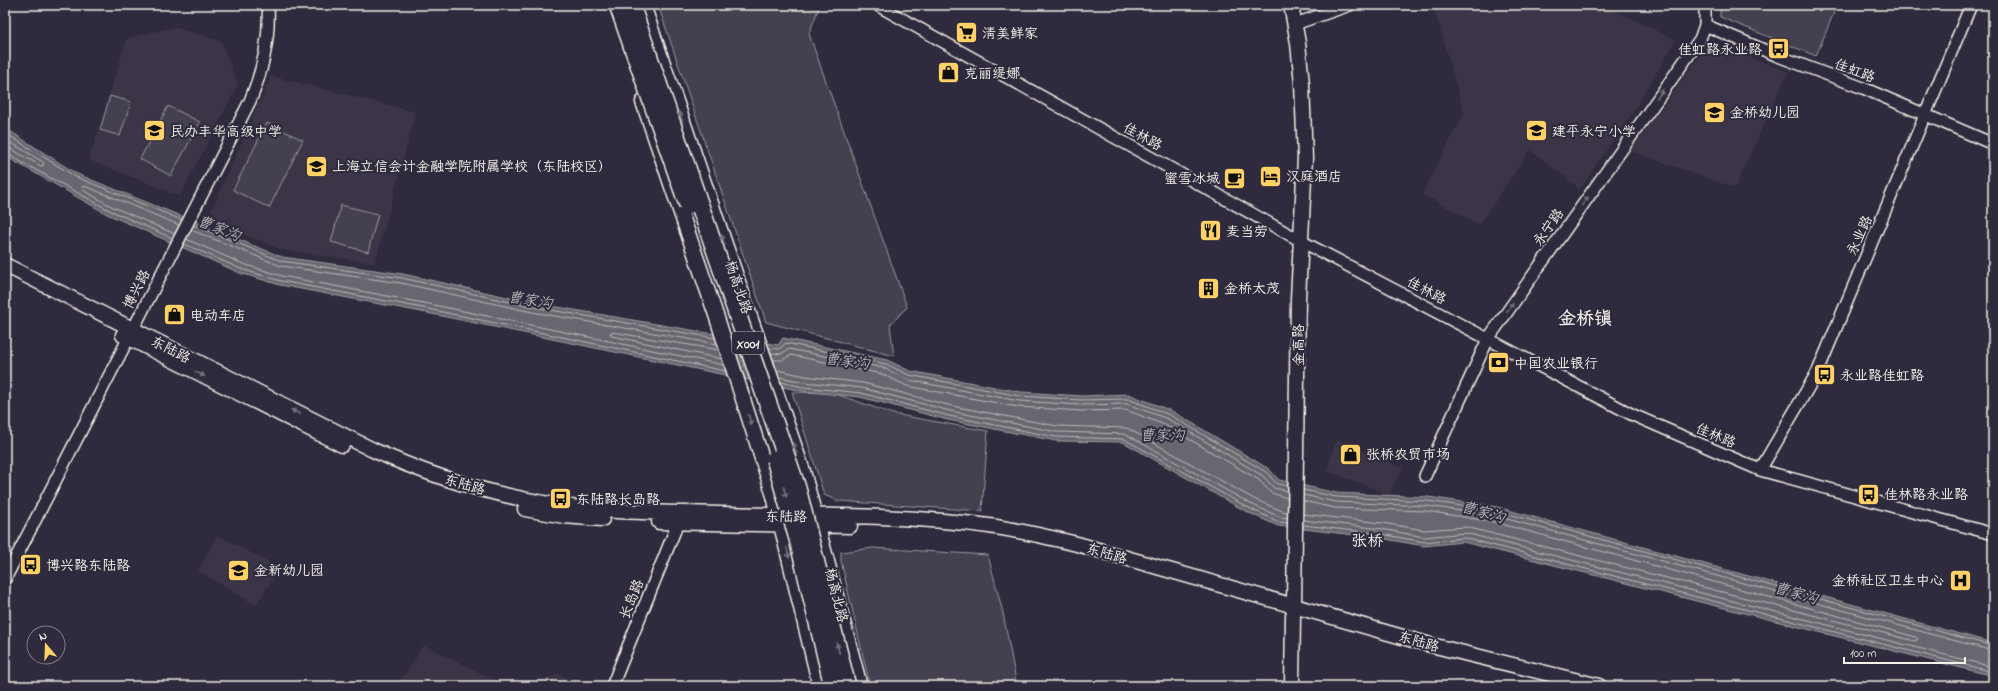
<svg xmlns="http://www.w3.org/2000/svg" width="1998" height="691" font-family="'Indie Flower','LXGW WenKai TC',sans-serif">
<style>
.built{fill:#3b3647}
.green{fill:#454050;stroke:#9c989c}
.water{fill:#6a6670;stroke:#a19ea0}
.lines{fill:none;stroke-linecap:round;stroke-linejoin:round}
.shore{stroke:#bdb9b8;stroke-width:1}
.minor-casing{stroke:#f4f1e8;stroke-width:14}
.major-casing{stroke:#f4f1e8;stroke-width:17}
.minor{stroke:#2f2a3d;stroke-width:11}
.major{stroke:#2f2a3d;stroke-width:14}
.highway-bridge-casing{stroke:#f4f1e8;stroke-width:20;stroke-linecap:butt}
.highway-bridge{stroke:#2f2a3d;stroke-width:17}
.oneway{fill:#747079}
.labels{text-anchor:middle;stroke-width:4;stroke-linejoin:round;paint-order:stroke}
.shield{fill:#2f2a3d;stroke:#b9b5b5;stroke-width:1}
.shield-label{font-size:13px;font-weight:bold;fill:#f4f1e8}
.poi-label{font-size:14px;fill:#f4f1e8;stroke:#2f2a3d;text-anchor:start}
.street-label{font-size:14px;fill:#f4f1e8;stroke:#2f2a3d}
.water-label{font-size:15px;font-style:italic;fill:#b6b2b2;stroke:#2f2a3d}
.quarter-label{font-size:16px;fill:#f4f1e8;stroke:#2f2a3d}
.district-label{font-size:18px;font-weight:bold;fill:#f4f1e8;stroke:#2f2a3d}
</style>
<rect width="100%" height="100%" fill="#2f2a3d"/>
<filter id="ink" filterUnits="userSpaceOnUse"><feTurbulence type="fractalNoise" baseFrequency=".025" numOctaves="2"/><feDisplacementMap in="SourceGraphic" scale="8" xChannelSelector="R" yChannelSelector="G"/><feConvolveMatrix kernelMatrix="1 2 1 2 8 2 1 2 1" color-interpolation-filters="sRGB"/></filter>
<g filter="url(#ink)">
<path class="built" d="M1433 5H1603L1676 40 1634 110 1580 189 1530 150 1479 225 1422 194 1464 113Z
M174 27 221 41 238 85 180 196 89 160 127 38Z
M1710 42 1788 72 1735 188 1630 151Z
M271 76 416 112 375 263 282 250 207 220Z
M1336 439 1403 468 1389 494 1327 471Z
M217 535 280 568 256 605 198 571Z
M424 645 507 686H397Z
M559 674 581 686H518Z"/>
<path class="green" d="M658 5H817L819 7 809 34 907 307 890 325 894 356 766 322Z
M1720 5H1837L1816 56 1720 17Z
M110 96 131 102 120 136 100 130Z
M168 106 200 122 171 176 140 159Z
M267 123 303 140 269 208 233 190Z
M341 205 378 214 368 252 331 242Z
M792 392 833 393 893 414 988 431 982 511 838 501 824 495Z
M873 548 988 555 1003 613 1017 686H870L841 561V552Z"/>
<path class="water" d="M5 128 77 174 282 257 403 274 534 303 778 345 783 338 887 360 910 371 1021 392 1082 396 1128 394 1172 411 1269 469 1279 480 1336 493 1428 497 1497 507 1993 643V676L1463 542 1424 546 1380 538 1278 526 1247 512 1123 442 1056 441 948 420 860 397 802 391 427 313 280 285 240 273 107 214 5 156Z"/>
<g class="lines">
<path class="shore" d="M5 133 76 177 182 220
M5 139 43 162 44 165 41 166 11 149 5 148
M5 153 109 210 172 238
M194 225 281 261 402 278 533 307 715 338
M191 230 281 266 401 283 532 312 717 344
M175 234 111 206 83 190 82 187 85 186 179 225
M186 239 243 264 282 276 429 304 724 365
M184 244 241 269 281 281 428 309 725 371
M769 348 779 349 786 343 886 364 909 375 1020 396 1081 400 1128 399 1170 415 1266 472 1277 484 1288 486
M719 350 612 332 610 333 612 336 722 359
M771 353 781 354 789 349 884 368 908 380 1019 401 1081 405 1127 404 1168 419 1263 476 1274 488 1287 491
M773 360H782L791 355 882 374 907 386 1018 407 1081 411 1126 410 1165 425 1259 480 1271 493 1287 498
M777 370 805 376 863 383 952 406 1057 426 1127 428 1254 499 1282 511 1287 512
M779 377 804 382 862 388 950 411 1057 432 1125 434 1251 504 1280 517 1287 518
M781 382 803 387 861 393 949 416 1056 437 1124 439 1249 508 1279 522 1287 523
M1304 490 1336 497 1427 501 1497 511 1993 646
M1303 495 1336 502 1427 506 1496 516 1993 651
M1303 514 1382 523 1424 530 1466 527 1915 641 1918 639 1916 637 1494 522 1426 511 1335 508 1303 501
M1303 520 1382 529 1424 537 1465 533 1993 667
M1303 525 1381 534 1424 542 1464 538 1993 672"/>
<defs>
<path id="minor" d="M877 5 1301 241 1633 415 1760 470 1993 534
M1295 24 1350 5
M1705 25 1778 56 1863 88 1993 144
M1760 470 1818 371 1971 5
M1425 476 1488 339 1700 39 1705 25V5
M5 579 250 101C263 70 270 39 268 5
M612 686 678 523"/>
<path id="major" d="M643 5 803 471 860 686
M1291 5 1298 43 1302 84 1305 158 1298 299 1294 606
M643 102 717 318 774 496 820 686
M5 265 373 450C441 481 512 501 587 509 619 512 651 512 684 513 785 517 888 512 989 526 1018 530 1048 537 1077 544L1427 644 1599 686
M123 335 342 445
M525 509 564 516 602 519
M659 522 850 526
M1292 686 1293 615"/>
</defs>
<use href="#minor" class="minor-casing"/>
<use href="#major" class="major-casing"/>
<use href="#minor" class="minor"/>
<use href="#major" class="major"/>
<defs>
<path id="highway-bridge" d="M618 5 688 205
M631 5 797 488 847 686
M775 459 798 539 833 686"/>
</defs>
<use href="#highway-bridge" class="highway-bridge-casing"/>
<use href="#highway-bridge" class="highway-bridge"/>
</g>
<defs><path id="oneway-solid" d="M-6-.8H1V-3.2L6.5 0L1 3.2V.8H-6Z"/></defs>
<g class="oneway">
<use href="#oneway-solid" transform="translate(1660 94) rotate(-55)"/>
<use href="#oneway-solid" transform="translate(681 117) rotate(-109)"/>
<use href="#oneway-solid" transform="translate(1585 201) rotate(-55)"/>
<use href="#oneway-solid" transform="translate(723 240) rotate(-109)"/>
<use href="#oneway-solid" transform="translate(1510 307) rotate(-55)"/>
<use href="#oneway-solid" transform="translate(200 374) rotate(27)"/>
<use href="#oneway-solid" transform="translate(296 412) rotate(-153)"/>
<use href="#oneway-solid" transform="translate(750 420) rotate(73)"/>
<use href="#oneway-solid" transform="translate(795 448) rotate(-109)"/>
<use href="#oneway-solid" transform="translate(785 492) rotate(75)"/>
<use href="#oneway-solid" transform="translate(788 553) rotate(77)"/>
<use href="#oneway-solid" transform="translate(838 648) rotate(-104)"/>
</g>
</g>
<defs>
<symbol id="supermarket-square" viewBox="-11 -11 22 22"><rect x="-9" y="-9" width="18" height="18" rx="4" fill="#ffd166" stroke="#2f2a3d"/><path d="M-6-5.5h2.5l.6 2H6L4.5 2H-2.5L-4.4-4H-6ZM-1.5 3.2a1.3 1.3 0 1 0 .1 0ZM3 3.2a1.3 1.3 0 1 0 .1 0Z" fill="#111"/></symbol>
<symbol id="bus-square" viewBox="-11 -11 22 22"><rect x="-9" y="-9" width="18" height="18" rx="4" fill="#ffd166" stroke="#2f2a3d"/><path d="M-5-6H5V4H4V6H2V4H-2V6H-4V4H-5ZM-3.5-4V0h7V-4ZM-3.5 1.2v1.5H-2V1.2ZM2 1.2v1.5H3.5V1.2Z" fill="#111"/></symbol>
<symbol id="shop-square" viewBox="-11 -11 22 22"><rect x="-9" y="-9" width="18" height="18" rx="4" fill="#ffd166" stroke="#2f2a3d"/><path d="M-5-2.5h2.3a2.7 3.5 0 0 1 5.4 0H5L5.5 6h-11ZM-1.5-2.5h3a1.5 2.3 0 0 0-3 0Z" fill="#111"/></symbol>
<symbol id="school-square" viewBox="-11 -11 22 22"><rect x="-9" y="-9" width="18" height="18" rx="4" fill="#ffd166" stroke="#2f2a3d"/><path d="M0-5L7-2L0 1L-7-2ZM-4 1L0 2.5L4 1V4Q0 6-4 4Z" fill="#111"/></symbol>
<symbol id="hotel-square" viewBox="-11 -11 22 22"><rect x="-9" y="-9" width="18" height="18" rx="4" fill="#ffd166" stroke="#2f2a3d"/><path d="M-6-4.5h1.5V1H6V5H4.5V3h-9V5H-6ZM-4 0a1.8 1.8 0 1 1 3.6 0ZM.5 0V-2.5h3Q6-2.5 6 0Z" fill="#111"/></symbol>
<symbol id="cafe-square" viewBox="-11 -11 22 22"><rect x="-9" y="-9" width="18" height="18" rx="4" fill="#ffd166" stroke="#2f2a3d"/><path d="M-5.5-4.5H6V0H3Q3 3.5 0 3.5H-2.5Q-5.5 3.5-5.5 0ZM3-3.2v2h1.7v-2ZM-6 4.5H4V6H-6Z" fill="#111"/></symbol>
<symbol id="restaurant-square" viewBox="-11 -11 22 22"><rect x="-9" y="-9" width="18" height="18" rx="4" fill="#ffd166" stroke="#2f2a3d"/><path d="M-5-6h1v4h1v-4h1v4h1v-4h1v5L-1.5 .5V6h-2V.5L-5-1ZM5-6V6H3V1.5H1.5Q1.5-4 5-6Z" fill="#111"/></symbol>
<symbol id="building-square" viewBox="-11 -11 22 22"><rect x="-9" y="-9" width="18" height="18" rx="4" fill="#ffd166" stroke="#2f2a3d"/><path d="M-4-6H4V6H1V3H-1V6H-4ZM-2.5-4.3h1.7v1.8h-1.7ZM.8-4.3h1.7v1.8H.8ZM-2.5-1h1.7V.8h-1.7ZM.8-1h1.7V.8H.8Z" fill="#111"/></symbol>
<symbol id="bank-square" viewBox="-11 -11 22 22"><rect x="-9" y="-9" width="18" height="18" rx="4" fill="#ffd166" stroke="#2f2a3d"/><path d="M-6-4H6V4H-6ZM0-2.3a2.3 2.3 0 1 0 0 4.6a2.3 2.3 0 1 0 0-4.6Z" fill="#111"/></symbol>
<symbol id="hospital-square" viewBox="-11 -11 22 22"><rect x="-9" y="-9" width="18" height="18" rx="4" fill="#ffd166" stroke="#2f2a3d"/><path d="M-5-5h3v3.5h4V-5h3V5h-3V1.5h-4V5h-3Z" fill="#111"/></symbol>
</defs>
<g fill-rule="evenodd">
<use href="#supermarket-square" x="954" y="20" width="25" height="25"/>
<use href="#bus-square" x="1766" y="36" width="25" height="25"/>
<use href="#shop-square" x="936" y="60" width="25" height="25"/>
<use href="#school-square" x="1702" y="100" width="25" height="25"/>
<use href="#school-square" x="142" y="118" width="25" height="25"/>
<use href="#school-square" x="1524" y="118" width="25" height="25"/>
<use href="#school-square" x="304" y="154" width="25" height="25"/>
<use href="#hotel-square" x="1258" y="164" width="25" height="25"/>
<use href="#cafe-square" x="1222" y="166" width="25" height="25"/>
<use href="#restaurant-square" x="1198" y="218" width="25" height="25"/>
<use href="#building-square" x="1196" y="276" width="25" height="25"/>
<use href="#shop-square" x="162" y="302" width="25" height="25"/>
<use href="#bank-square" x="1486" y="350" width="25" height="25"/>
<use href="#bus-square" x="1812" y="362" width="25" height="25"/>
<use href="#shop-square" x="1338" y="442" width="25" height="25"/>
<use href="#bus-square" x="1856" y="482" width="25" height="25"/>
<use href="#bus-square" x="548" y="486" width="25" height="25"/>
<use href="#bus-square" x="18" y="552" width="25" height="25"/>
<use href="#school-square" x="226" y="558" width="25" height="25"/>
<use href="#hospital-square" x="1948" y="568" width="25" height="25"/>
</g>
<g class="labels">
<rect class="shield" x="732" y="332" width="32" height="22" rx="3"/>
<g class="shield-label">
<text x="748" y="348">X001</text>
</g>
<g class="poi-label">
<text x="982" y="38">清美鲜家</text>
<text x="1762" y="54" text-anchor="end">佳虹路永业路</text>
<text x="964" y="78">克丽缇娜</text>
<text x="1730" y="117">金桥幼儿园</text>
<text x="170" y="136">民办丰华高级中学</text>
<text x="1552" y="136">建平永宁小学</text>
<text x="332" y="171">上海立信会计金融学院附属学校（东陆校区）</text>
<text x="1286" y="181">汉庭酒店</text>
<text x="1220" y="183" text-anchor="end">蜜雪冰城</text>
<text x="1226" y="236">麦当劳</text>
<text x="1224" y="293">金桥太茂</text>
<text x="190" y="320">电动车店</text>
<text x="1514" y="368">中国农业银行</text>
<text x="1840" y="380">永业路佳虹路</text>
<text x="1366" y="459">张桥农贸市场</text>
<text x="1884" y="499">佳林路永业路</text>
<text x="576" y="504">东陆路长岛路</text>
<text x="46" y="570">博兴路东陆路</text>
<text x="254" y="575">金新幼儿园</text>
<text x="1944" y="585" text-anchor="end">金桥社区卫生中心</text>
</g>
<g class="street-label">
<text transform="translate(1855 70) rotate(21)" y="5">佳虹路</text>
<text transform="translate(1143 136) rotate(29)" y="5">佳林路</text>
<text transform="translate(1548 227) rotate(-55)" y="5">永宁路</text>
<text transform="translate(1859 235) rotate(-66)" y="5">永业路</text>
<text transform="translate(739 287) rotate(71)" y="5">杨高北路</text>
<text transform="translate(136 289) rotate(-63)" y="5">博兴路</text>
<text transform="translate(1427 290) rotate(28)" y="5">佳林路</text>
<text transform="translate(1298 345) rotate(-90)" y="5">金高路</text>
<text transform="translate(171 349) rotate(27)" y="5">东陆路</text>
<text transform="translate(1716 435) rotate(23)" y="5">佳林路</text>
<text transform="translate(465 484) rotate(16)" y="5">东陆路</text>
<text transform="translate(786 516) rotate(1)" y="5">东陆路</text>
<text transform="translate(1107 553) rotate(16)" y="5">东陆路</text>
<text transform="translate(837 595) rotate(76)" y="5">杨高北路</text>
<text transform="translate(631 599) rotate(-68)" y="5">长岛路</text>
<text transform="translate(1419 641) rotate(16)" y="5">东陆路</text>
</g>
<g class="water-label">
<text transform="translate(219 228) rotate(22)" y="5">曹家沟</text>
<text transform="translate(530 300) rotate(10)" y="5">曹家沟</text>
<text transform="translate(847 361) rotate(8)" y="5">曹家沟</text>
<text x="1162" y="440">曹家沟</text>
<text transform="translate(1483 512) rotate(16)" y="5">曹家沟</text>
<text transform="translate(1796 593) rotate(16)" y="5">曹家沟</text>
</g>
<g class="quarter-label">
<text x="1367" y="546">张桥</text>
</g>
<g class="district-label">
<text x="1585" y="324">金桥镇</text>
</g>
</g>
<rect width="1998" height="691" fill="none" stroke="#2f2a3d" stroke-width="20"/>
<rect x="10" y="10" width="1978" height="671" fill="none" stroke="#f4f1e8" stroke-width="1.5" filter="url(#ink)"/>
<g transform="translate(46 645) rotate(341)"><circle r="19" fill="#2f2a3d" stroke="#7e7a81"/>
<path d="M0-3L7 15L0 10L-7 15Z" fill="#ffd166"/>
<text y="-6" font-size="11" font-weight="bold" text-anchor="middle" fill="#f4f1e8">N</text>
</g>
<path d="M1844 657v6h121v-6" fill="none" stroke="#f4f1e8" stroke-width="2"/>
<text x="1850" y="657" font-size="12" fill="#f4f1e8" stroke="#2f2a3d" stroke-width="3" paint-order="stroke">100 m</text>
</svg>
